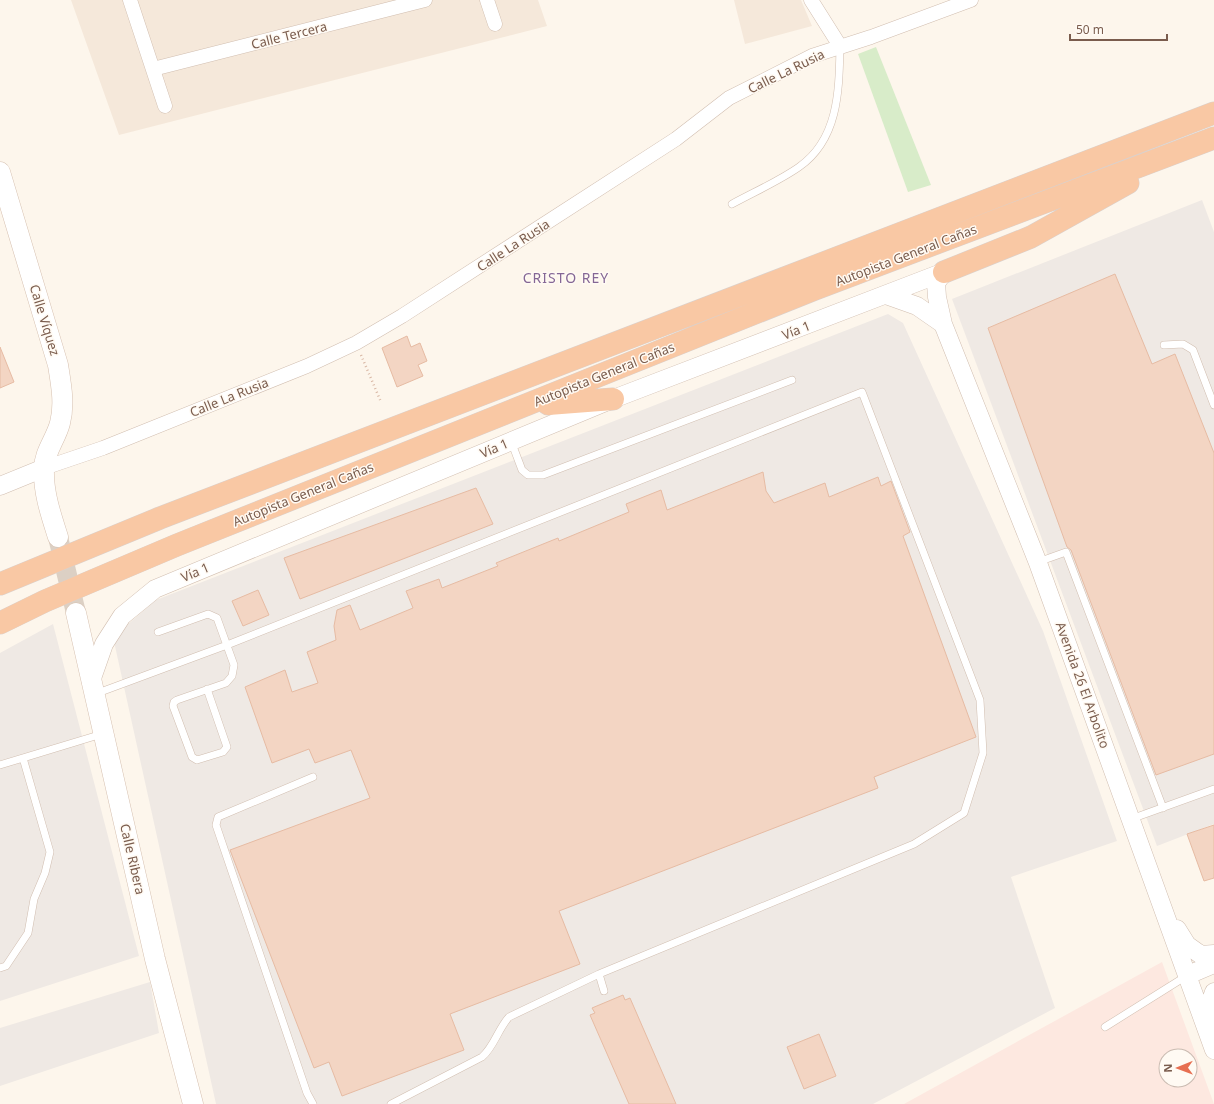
<svg xmlns="http://www.w3.org/2000/svg" width="1214" height="1104" font-family="'Noto Sans',sans-serif">
<style>
.residential{fill:#f5e8da}
.commercial{fill:#fde8e0;fill-rule:evenodd}
.industrial{fill:#efe9e4}
.green{fill:#d8ecc9}
.building{fill:#f3d5c3;stroke:#e6bba3}
.lines{fill:none;stroke-linecap:round;stroke-linejoin:round}
.secondary-tunnel{stroke:#dcd0c4;stroke-width:20;stroke-dasharray:20 10;stroke-linecap:butt}
.service-casing{stroke:#d1beb0;stroke-width:8}
.minor-casing{stroke:#d1beb0;stroke-width:15}
.tertiary-casing{stroke:#d1beb0;stroke-width:19}
.secondary-casing{stroke:#d6c0b0;stroke-width:21}
.trunk-casing{stroke:#dad1cd;stroke-width:23}
.path{stroke:#d9b8a5;stroke-width:2.5;stroke-dasharray:1 3;stroke-linecap:butt}
.service{stroke:#fff;stroke-width:7}
.minor{stroke:#fff;stroke-width:14}
.tertiary{stroke:#fff;stroke-width:18}
.secondary{stroke:#fff;stroke-width:20}
.trunk{stroke:#f9c8a4;stroke-width:22}
.labels{text-anchor:middle;stroke-width:3;stroke-linejoin:round;paint-order:stroke}
.street-label{font-size:13px;fill:#7a5c4d;stroke:#fffaf3}
.neighbourhood-label{font-size:14px;letter-spacing:1px;fill:#846695;stroke:#fffaf3}
</style>
<rect width="100%" height="100%" fill="#fdf6ec"/>
<path class="residential" d="M71 0H538L547 26 119 135Z
M734 0H801L812 26 745 44Z"/>
<path class="commercial" d="M1162 962 1214 1104H904ZM1166 1056H1190V1080H1166Z"/>
<path class="industrial" d="M1202 200 1214 232V824L1157 846 952 299Z
M888 314 903 323 1043 631 1117 841 1011 877 1055 1008 873 1104H216L113 637 156 600Z
M53 624 139 956 0 1001V653Z
M150 982 159 1033 0 1086V1028Z"/>
<path class="green" d="M876 47 931 185 908 192 858 54Z"/>
<path class="building" d="M1115 274 1152 364 1175 354 1214 453V754L1156 775 1071 550 1067 547 988 328Z
M407 336 411 347 420 343 427 361 418 365 423 376 397 387 382 348Z
M0 347 14 382 0 388Z
M763 472 766 491 774 503 825 483 829 497 878 477 881 486 891 481 910 532 903 536 976 737 874 777 878 788 559 911 580 964 450 1014 464 1050 342 1096 329 1062 314 1068 230 850 370 798 351 750 315 763 309 749 272 763 245 687 285 670 292 692 318 683 307 652 336 640 334 626 337 610 350 605 360 630 413 608 406 591 439 579 442 588 498 566 496 563 558 538 559 541 629 512 626 504 661 490 667 510Z
M476 488 493 524 300 599 284 558Z
M258 590 269 615 243 626 232 601Z
M1214 825V878L1204 881 1187 834Z
M623 995 625 1000 630 998 676 1104H629L590 1015 595 1013 592 1008Z
M819 1034 836 1076 804 1089 787 1047Z"/>
<g class="lines">
<path class="secondary-tunnel" d="M58 537 76 613"/>
<defs>
<path id="service" d="M732 204C754 192 779 181 799 167 839 139 839 90 840 46
M1164 345 1183 344 1193 350 1214 405
M511 441 522 470 528 475H543L792 380
M1038 562 1066 552 1163 808
M158 632 208 614 217 618 234 665 232 676 226 683 177 700 174 702 173 706 192 757 197 760 223 752 227 747 207 689
M95 694 227 645 862 392 980 700 983 753 964 813 914 844 599 974 509 1017C498 1029 494 1047 482 1057L391 1104
M0 765 102 734
M313 777 218 817 216 825 307 1093 313 1104
M1131 819 1214 789
M0 968 6 966 28 933 34 899 45 873 50 852 23 758
M599 974 604 991
M1105 1027 1188 975"/>
<path id="minor" d="M130 0 165 106
M487 0 495 24
M811 0 840 46
M153 69 425 0
M44 468 103 448 307 366 356 343 402 316 676 139 729 98 812 56 871 37 971 0"/>
<path id="tertiary" d="M944 272 936 283 937 297 943 324 1038 563 1214 1050
M886 295 917 306 943 324
M0 486 44 468
M91 681 104 644 122 616 155 589 613 399 944 272
M1177 929 1187 945 1201 955 1214 954
M1188 975 1214 964
M1206 1026 1207 1012 1214 992"/>
<path id="secondary" d="M0 172 58 365C61 384 65 404 60 423 56 439 44 452 44 469 43 492 51 515 58 537
M76 613 155 959 193 1104"/>
<path id="trunk" d="M944 272 1031 237 1128 183
M548 404 613 399
M0 584 160 518 1214 113
M0 623 45 601 177 545 815 289 1214 138"/>
</defs>
<use href="#service" class="service-casing"/>
<use href="#minor" class="minor-casing"/>
<use href="#tertiary" class="tertiary-casing"/>
<use href="#secondary" class="secondary-casing"/>
<use href="#trunk" class="trunk-casing"/>
<path class="path" d="M361 355 381 402"/>
<use href="#service" class="service"/>
<use href="#minor" class="minor"/>
<use href="#tertiary" class="tertiary"/>
<use href="#secondary" class="secondary"/>
<use href="#trunk" class="trunk"/>
</g>
<g class="labels">
<g class="street-label">
<text transform="translate(289 35) rotate(-14)" y="5">Calle Tercera</text>
<text transform="translate(786 71) rotate(-26)" y="5">Calle La Rusia</text>
<text transform="translate(513 245) rotate(-33)" y="5">Calle La Rusia</text>
<text transform="translate(906 255) rotate(-21)" y="5">Autopista General Cañas</text>
<text transform="translate(45 320) rotate(73)" y="5">Calle Víquez</text>
<text transform="translate(796 330) rotate(-21)" y="5">Vía 1</text>
<text transform="translate(604 374) rotate(-22)" y="5">Autopista General Cañas</text>
<text transform="translate(229 397) rotate(-22)" y="5">Calle La Rusia</text>
<text transform="translate(494 448) rotate(-23)" y="5">Vía 1</text>
<text transform="translate(303 494) rotate(-22)" y="5">Autopista General Cañas</text>
<text transform="translate(195 572) rotate(-23)" y="5">Vía 1</text>
<text transform="translate(1083 685) rotate(70)" y="5">Avenida 26 El Arbolito</text>
<text transform="translate(133 859) rotate(77)" y="5">Calle Ribera</text>
</g>
<g class="neighbourhood-label">
<text x="566" y="283">CRISTO REY</text>
</g>
</g>
<g transform="translate(1178 1068) rotate(269)"><circle r="19" fill="#fffaf3" stroke="#cabbb1"/>
<path d="M0-3L7 15L0 10L-7 15Z" fill="#e76f51"/>
<text y="-6" font-size="11" font-weight="bold" text-anchor="middle" fill="#7a5c4d">N</text>
</g>
<path d="M1070 34v6h97v-6" fill="none" stroke="#7a5c4d" stroke-width="2"/>
<text x="1076" y="34" font-size="12" fill="#7a5c4d" stroke="#fffaf3" stroke-width="3" paint-order="stroke">50 m</text>
</svg>
